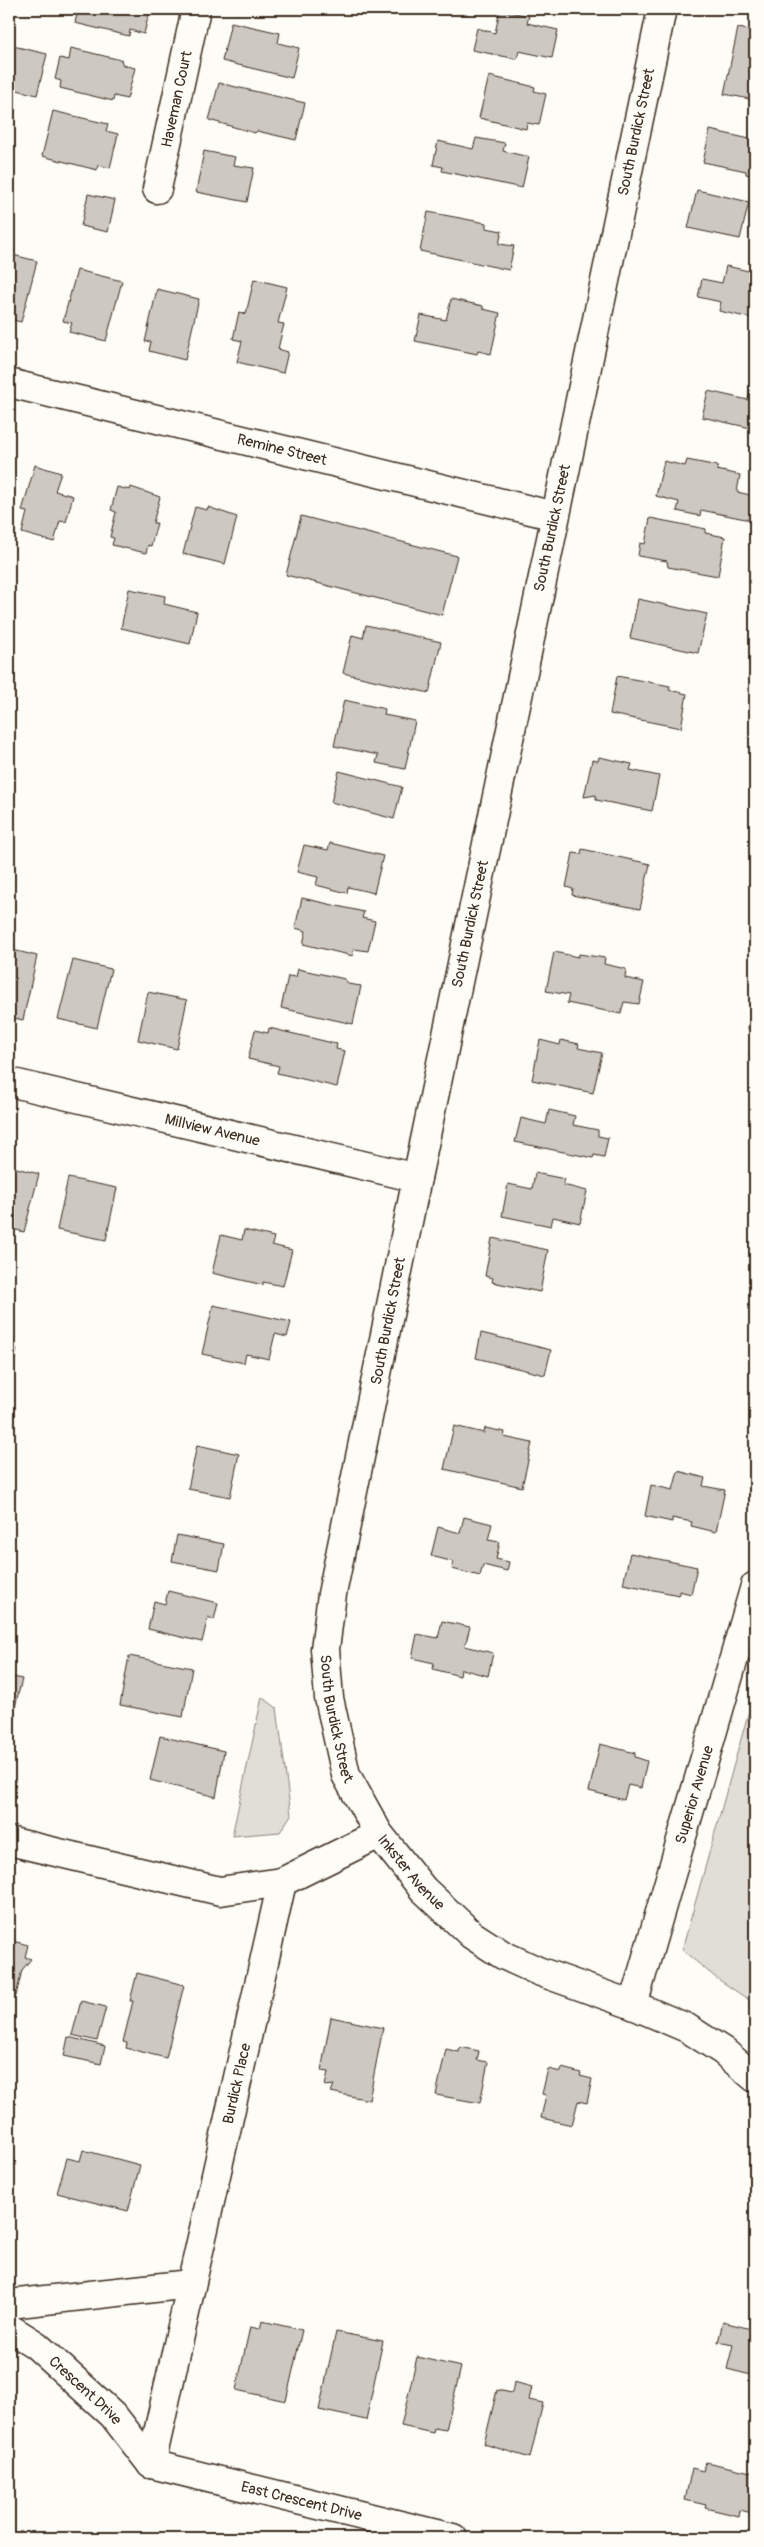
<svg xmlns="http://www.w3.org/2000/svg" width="764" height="2547" font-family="Pangolin,sans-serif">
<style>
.green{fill:#e1ded7;stroke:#8e847a}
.building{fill:#cdc8c2;stroke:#3b2a1e}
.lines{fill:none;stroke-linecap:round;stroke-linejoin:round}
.street-casing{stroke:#3b2a1e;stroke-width:31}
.street{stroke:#fdfcf7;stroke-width:28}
.labels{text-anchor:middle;stroke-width:5;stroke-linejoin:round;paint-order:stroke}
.street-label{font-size:15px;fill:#3b2a1e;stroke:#fdfcf7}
</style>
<rect width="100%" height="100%" fill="#fdfcf7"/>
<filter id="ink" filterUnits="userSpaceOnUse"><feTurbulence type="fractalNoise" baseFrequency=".02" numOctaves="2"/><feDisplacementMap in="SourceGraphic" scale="10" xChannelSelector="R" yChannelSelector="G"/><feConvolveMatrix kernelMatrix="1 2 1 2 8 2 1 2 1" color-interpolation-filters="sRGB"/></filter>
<g filter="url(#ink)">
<path class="green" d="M755 1689V2004L715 1977 682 1950Z
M262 1697 277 1708 291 1815 280 1832 232 1836Z"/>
<path class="building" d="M78 9H150L144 34 130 30 129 36 75 23Z
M500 10 529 16 527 23 558 30 552 58 519 51 517 59 472 50 477 28 495 33Z
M231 22 280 33 278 43 299 48 292 78 222 61Z
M738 28 755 31V100L724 94Z
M9 45 47 54 37 95 9 88Z
M71 48 121 60 123 65 135 68 127 99 114 96 113 101 60 88 61 81 55 79 60 58 69 60Z
M489 76 535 87 534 91 546 94 539 125 527 123 526 129 479 118Z
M219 83 305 103 296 140 257 131 255 133 209 120Z
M53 111 108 124 106 131 118 134 110 168 98 165 97 170 42 156Z
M710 130 754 140 755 133V177L746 174V171L703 162Z
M476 138 505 143 503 151 529 157 522 188 442 171 443 167 433 165 438 141 473 149Z
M204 151 235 157 233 165 254 168 247 202 196 192Z
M697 190 749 202 740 239 688 228Z
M88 194 115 200 108 232 81 226Z
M428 212 486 223V228L502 231 499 244 514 246 509 270 420 251Z
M9 254 37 261 21 322 9 319Z
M726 266 753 272 750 285 755 286V319L719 311 721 302 698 297 702 279 722 283Z
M77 270 122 281 106 341 69 332 72 323 63 321Z
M254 279 287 287 278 323 284 324 278 349 288 352 283 373 237 362 242 341 233 339 239 312 246 314Z
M157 289 199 299 185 360 149 351 151 341 145 342Z
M451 299 483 306V309L500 313 491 354 478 351 477 354 415 341 421 315 446 320Z
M753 375 755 376V429L702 417 708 391 748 400Z
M687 460 718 466 717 470 740 475 737 492 755 496V521L701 510 700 516 677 511 679 502 656 496 664 461 685 466Z
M35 465 61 473 55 491 73 496 66 522 60 521 54 542 22 533 27 512 22 511Z
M117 487 130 490 131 487 160 497 153 523H157L151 546 148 545 146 553 112 545 114 538 110 537 116 512 111 510Z
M195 507 207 510 208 507 237 517 225 564 183 554Z
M301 516 457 556 442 615 286 575Z
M650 518 706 529 705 533 725 537 718 576 668 567 667 561 638 556 640 543 645 544Z
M129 589 165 596 164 604 197 612 190 644 121 628Z
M638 599 707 614 698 653 630 638Z
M366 625 441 642 429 693 343 673 352 635 363 638Z
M617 676 670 686 669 690 687 694 681 728 610 714Z
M344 700 385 709 384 715 415 721 405 769 376 763 378 755 334 746Z
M599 757 632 764 630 770 659 776 652 811 596 800V795L584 797 592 760 598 761Z
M339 771 402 787 394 819 331 802Z
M330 843 383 856 374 893 348 887 347 893 316 885 318 877 297 872 304 845 328 850Z
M582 849 650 864 640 909 572 895 573 889 566 887 573 853 581 854Z
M302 898 364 912 362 918 375 921 368 951 354 949 353 956 303 944 306 931 295 928Z
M9 949 37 956 23 1020 9 1017Z
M554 952 578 957 579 954 605 958 604 964 626 969 625 978 644 982 639 1004 624 1002 621 1014 567 1003 569 995 546 991Z
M73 960 111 969 97 1028 58 1019Z
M298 969 345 979 348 984 361 986 353 1024 281 1008 288 976 296 977Z
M148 992 187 1000 177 1049 138 1040Z
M755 993V1057L749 1056 754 1031 748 1029Z
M269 1028 337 1044 336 1049 345 1051 337 1087 277 1073 279 1066 248 1059 255 1030 268 1033Z
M540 1040 560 1045 561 1040 579 1044 578 1048 602 1053 593 1093 532 1080Z
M549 1110 575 1116 573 1125 598 1130V1136L608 1138 604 1157 594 1155 593 1158 515 1142 521 1118 546 1124Z
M9 1166 39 1174 24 1232 9 1228Z
M535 1173 565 1179 563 1185 587 1191 580 1223 553 1217 551 1226 502 1216 508 1184 532 1189Z
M68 1178 117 1188 106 1240 57 1230Z
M244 1230 274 1237 272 1245 292 1250 283 1286 263 1282V1285L212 1273 221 1235 242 1240Z
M492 1238 548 1250 540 1292 492 1282 493 1278 485 1276Z
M213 1305 291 1322 287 1337 275 1334 269 1359 246 1354 244 1363 202 1354Z
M9 1329 13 1330 10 1347 17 1349 13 1368 9 1367Z
M481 1333 551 1350 545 1375 476 1358Z
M454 1426 484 1433 485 1428 505 1432 504 1437 532 1443 522 1487 444 1469Z
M197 1445 239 1454 230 1497 188 1489Z
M678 1471 705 1478 703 1486 725 1490 716 1532 691 1526 692 1522 672 1518V1522L645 1516 651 1485 673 1490Z
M464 1517 492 1524 488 1540 500 1542 496 1559 509 1562 507 1571 483 1565 480 1576 452 1569 454 1562 431 1556 438 1527 460 1533Z
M177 1535 224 1544 219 1570 172 1561Z
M630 1553 697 1567 691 1594 679 1591V1595L623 1584Z
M168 1591 218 1603 214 1620 208 1617 202 1642 148 1629 154 1601 165 1604Z
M442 1621 470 1627 465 1646 493 1653 488 1676 461 1669 460 1676 433 1669 434 1663 412 1658 417 1634 438 1638Z
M129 1656 192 1668 183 1717 120 1705Z
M9 1676 22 1679 9 1731Z
M160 1736 224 1751 216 1797 150 1780Z
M600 1744 635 1753V1757L647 1761 641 1788 628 1785 624 1800 589 1791Z
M9 1940 28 1945 25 1957 31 1959 22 1970 16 1996 9 1995Z
M137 1973 184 1985 166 2058 126 2048 127 2043 123 2042 133 2001H130Z
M81 2001 106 2007 97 2041 72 2035Z
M331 2017 383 2028 369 2100 331 2092 334 2085 325 2086 328 2072 321 2071Z
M68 2037 105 2046 101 2064 64 2056Z
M460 2047 479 2051 477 2060 488 2062 480 2103 436 2095 446 2049 459 2052Z
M562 2068 581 2073 580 2076 592 2079 587 2103 578 2101 572 2125 541 2118 546 2095 542 2094 548 2069 561 2072Z
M83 2150 140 2165 128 2211 57 2193 67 2158 80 2161Z
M262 2321 302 2330 286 2401 236 2390 250 2327 260 2329Z
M723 2322 755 2330V2376L727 2369 733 2345 718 2342Z
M336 2332 383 2341 366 2420 319 2410Z
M417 2357 461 2367 446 2430 434 2428 433 2433 401 2426Z
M514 2382 532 2387 529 2400 543 2403 530 2458 484 2444 497 2390 512 2393Z
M706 2462 755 2473V2499L752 2513 740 2510 739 2516 705 2508 706 2505 685 2500 692 2468 703 2471Z"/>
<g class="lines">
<defs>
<g id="street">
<path id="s1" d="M662 9 417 1178 332 1594 325 1649 329 1698 346 1775 379 1834 423 1889 472 1935 503 1955 538 1971 633 2005 687 2028 723 2051 755 2078"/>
<path id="s2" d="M157 189 196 9"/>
<path id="s3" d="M9 383 555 516"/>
<path id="s4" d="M9 1082 417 1178"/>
<path d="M9 1841 220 1891 282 1882 379 1834"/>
<path id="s5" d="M633 2005 755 1586"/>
<path d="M9 2304 190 2284"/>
<path id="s6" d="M9 2328 36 2345 113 2415 151 2464"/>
<path id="s7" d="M151 2464 282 1882"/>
<path id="s8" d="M151 2464 453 2538"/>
</g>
</defs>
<use href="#street" class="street-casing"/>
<use href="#street" class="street"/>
</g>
</g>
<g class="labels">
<g class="street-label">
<text dy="5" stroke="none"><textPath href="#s2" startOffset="92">Haveman Court</textPath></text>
<text transform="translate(636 132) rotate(-78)" y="5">South Burdick Street</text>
<text dy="5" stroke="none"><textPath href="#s3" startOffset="281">Remine Street</textPath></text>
<text transform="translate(552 528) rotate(-78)" y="5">South Burdick Street</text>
<text transform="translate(470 924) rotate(-78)" y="5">South Burdick Street</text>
<text dy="5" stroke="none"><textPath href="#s4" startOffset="209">Millview Avenue</textPath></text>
<text transform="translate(388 1321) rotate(-79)" y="5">South Burdick Street</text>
<text dy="5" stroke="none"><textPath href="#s1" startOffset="1745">South Burdick Street</textPath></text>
<text dy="5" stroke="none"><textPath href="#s5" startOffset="219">Superior Avenue</textPath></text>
<text dy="5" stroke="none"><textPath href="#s1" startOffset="1920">Inkster Avenue</textPath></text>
<text dy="5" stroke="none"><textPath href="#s7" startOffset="390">Burdick Place</textPath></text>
<text dy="5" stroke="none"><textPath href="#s6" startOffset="99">Crescent Drive</textPath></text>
<text dy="5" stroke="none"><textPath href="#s8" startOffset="155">East Crescent Drive</textPath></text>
</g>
</g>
<rect width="764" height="2547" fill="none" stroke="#fdfcf7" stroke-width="30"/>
<rect x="15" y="15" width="734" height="2517" fill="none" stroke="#3b2a1e" stroke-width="2" filter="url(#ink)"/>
</svg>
